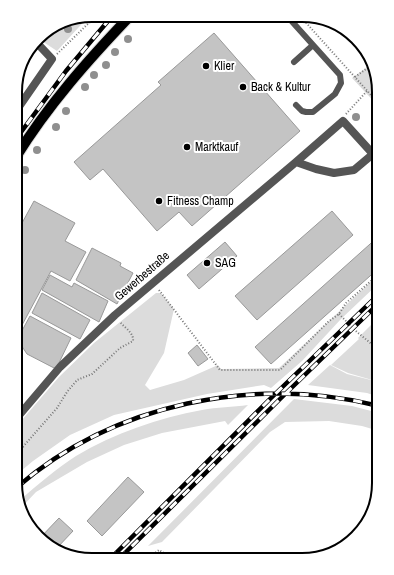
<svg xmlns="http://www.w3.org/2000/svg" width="394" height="575" font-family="'Archivo Narrow',sans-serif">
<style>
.green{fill:#dcdcdc}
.building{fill:#c4c4c4;stroke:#999}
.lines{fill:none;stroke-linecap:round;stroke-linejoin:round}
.primary-casing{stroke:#dbdbdb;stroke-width:12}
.path{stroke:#777;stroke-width:2;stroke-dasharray:1 2;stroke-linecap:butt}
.lane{stroke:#555;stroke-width:6}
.street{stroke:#555;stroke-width:8}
.primary{stroke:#000;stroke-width:10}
.rail-casing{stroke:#000;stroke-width:4.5}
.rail{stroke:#fff;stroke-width:3;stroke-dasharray:9;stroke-linecap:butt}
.tree{fill:#8f8f8f}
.poi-dot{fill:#000;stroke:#fff;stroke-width:1.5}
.labels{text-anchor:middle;stroke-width:4;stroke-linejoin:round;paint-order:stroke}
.poi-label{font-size:12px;fill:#000;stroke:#fff;text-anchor:start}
.street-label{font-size:12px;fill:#000;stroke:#fff}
.rim{fill:none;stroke:#000;stroke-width:2}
</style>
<rect width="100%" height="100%" fill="#fff"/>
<path class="green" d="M89 16 57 51 39 39 41 34Z
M373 63 379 92V107L352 78Z
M379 274V283L341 319 302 361 271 388 264 385 207 394 114 415 70 435 33 461 15 476V428L59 377 94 343 156 293H161L174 309 164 353 145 385 150 390 184 380 218 365 221 369 279 368Z
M379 317V326L374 331 372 338 374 342 379 346V382L348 373 331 365 359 339 358 338Z
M330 365 347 374 379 382V397L367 393 308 385Z
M294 399 352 406 379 413V431L362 426 329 421 285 422 270 432 162 542 148 546Z
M248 405 228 425 225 421 162 433 124 445 87 462 36 492 20 509 19 501C37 485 56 469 76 456 114 433 159 418 202 410 217 407 233 407 248 405Z"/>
<path class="building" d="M214 33 300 131 192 226 179 212 157 231 103 169 90 180 74 162 161 85 158 82Z
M379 173V191L378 192 375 188 377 186 372 179Z
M34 201 75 223 65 241 86 252 70 281 51 271 21 327 15 324V236Z
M332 211 353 235 257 320 235 296Z
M379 236V268L271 364 255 347Z
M225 242 237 256 199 289 187 275Z
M92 248 121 263 120 266 133 273 117 304 76 280Z
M50 275 72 287 74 283 108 301 99 322 42 290Z
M42 293 90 320 80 339 32 313Z
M30 316 71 338 56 369 27 354 23 348 18 338Z
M197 345 208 359 198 366 188 353Z
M128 477 144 492 102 536 87 521Z
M59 518 73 531 56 549 45 544 40 538Z"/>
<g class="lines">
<defs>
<path id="primary" d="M16 157C48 105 89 59 131 15"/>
</defs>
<use href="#primary" class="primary-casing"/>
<path class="path" d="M300 16 379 104
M57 54 97 15
M355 77 373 64
M346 114 367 91
M16 174 21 165
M159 290 220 370H280L328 322 339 314 346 303 379 274
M339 314 357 332 379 350
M15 456 57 408 67 392 77 380 92 374 120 348 133 341C134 333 125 328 120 322
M146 560 159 550 175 560"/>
<path class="lane" d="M287 16 340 75 341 83 335 94 313 112H306L302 111 296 105
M294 62 313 45"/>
<path class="street" d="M16 111 52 59 37 43
M343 121 373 154 354 170 334 173 316 169 296 162Z
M15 420 60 367 115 315 296 162"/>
<use href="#primary" class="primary"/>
<defs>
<path id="rail" d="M16 139 66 71 113 15
M16 488C114 403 254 375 379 406
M110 559 271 398 379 294
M119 559 280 399 379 303"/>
</defs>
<use href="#rail" class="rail-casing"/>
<use href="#rail" class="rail"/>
</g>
<g class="tree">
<circle cx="68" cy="29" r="4"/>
<circle cx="128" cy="39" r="4"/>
<circle cx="115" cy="52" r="4"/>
<circle cx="106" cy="65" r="4"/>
<circle cx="94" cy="75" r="4"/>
<circle cx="85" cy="87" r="4"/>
<circle cx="66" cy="111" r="4"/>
<circle cx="356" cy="117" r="4"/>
<circle cx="56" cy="127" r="4"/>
<circle cx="37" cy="150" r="4"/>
<circle cx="25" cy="170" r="4"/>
</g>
<g class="poi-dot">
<circle cx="206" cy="66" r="4"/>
<circle cx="243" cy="87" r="4"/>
<circle cx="187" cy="147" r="4"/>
<circle cx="159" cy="201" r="4"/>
<circle cx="207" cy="263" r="4"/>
</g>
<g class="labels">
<g class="poi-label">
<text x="214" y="70">Klier</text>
<text x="251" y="91">Back &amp; Kultur</text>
<text x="195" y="151">Marktkauf</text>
<text x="167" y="205">Fitness Champ</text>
<text x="215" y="267">SAG</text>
</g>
<g class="street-label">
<text transform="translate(142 276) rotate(-41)" y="4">Gewerbestraße</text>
</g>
</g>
<path d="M0 0H394V575H0ZM92 22H302A70 70 0 0 1 372 92V483A70 70 0 0 1 302 553H92A70 70 0 0 1 22 483V92A70 70 0 0 1 92 22Z" fill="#fff" fill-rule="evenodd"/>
<path class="rim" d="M92 22H302A70 70 0 0 1 372 92V483A70 70 0 0 1 302 553H92A70 70 0 0 1 22 483V92A70 70 0 0 1 92 22Z"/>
</svg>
